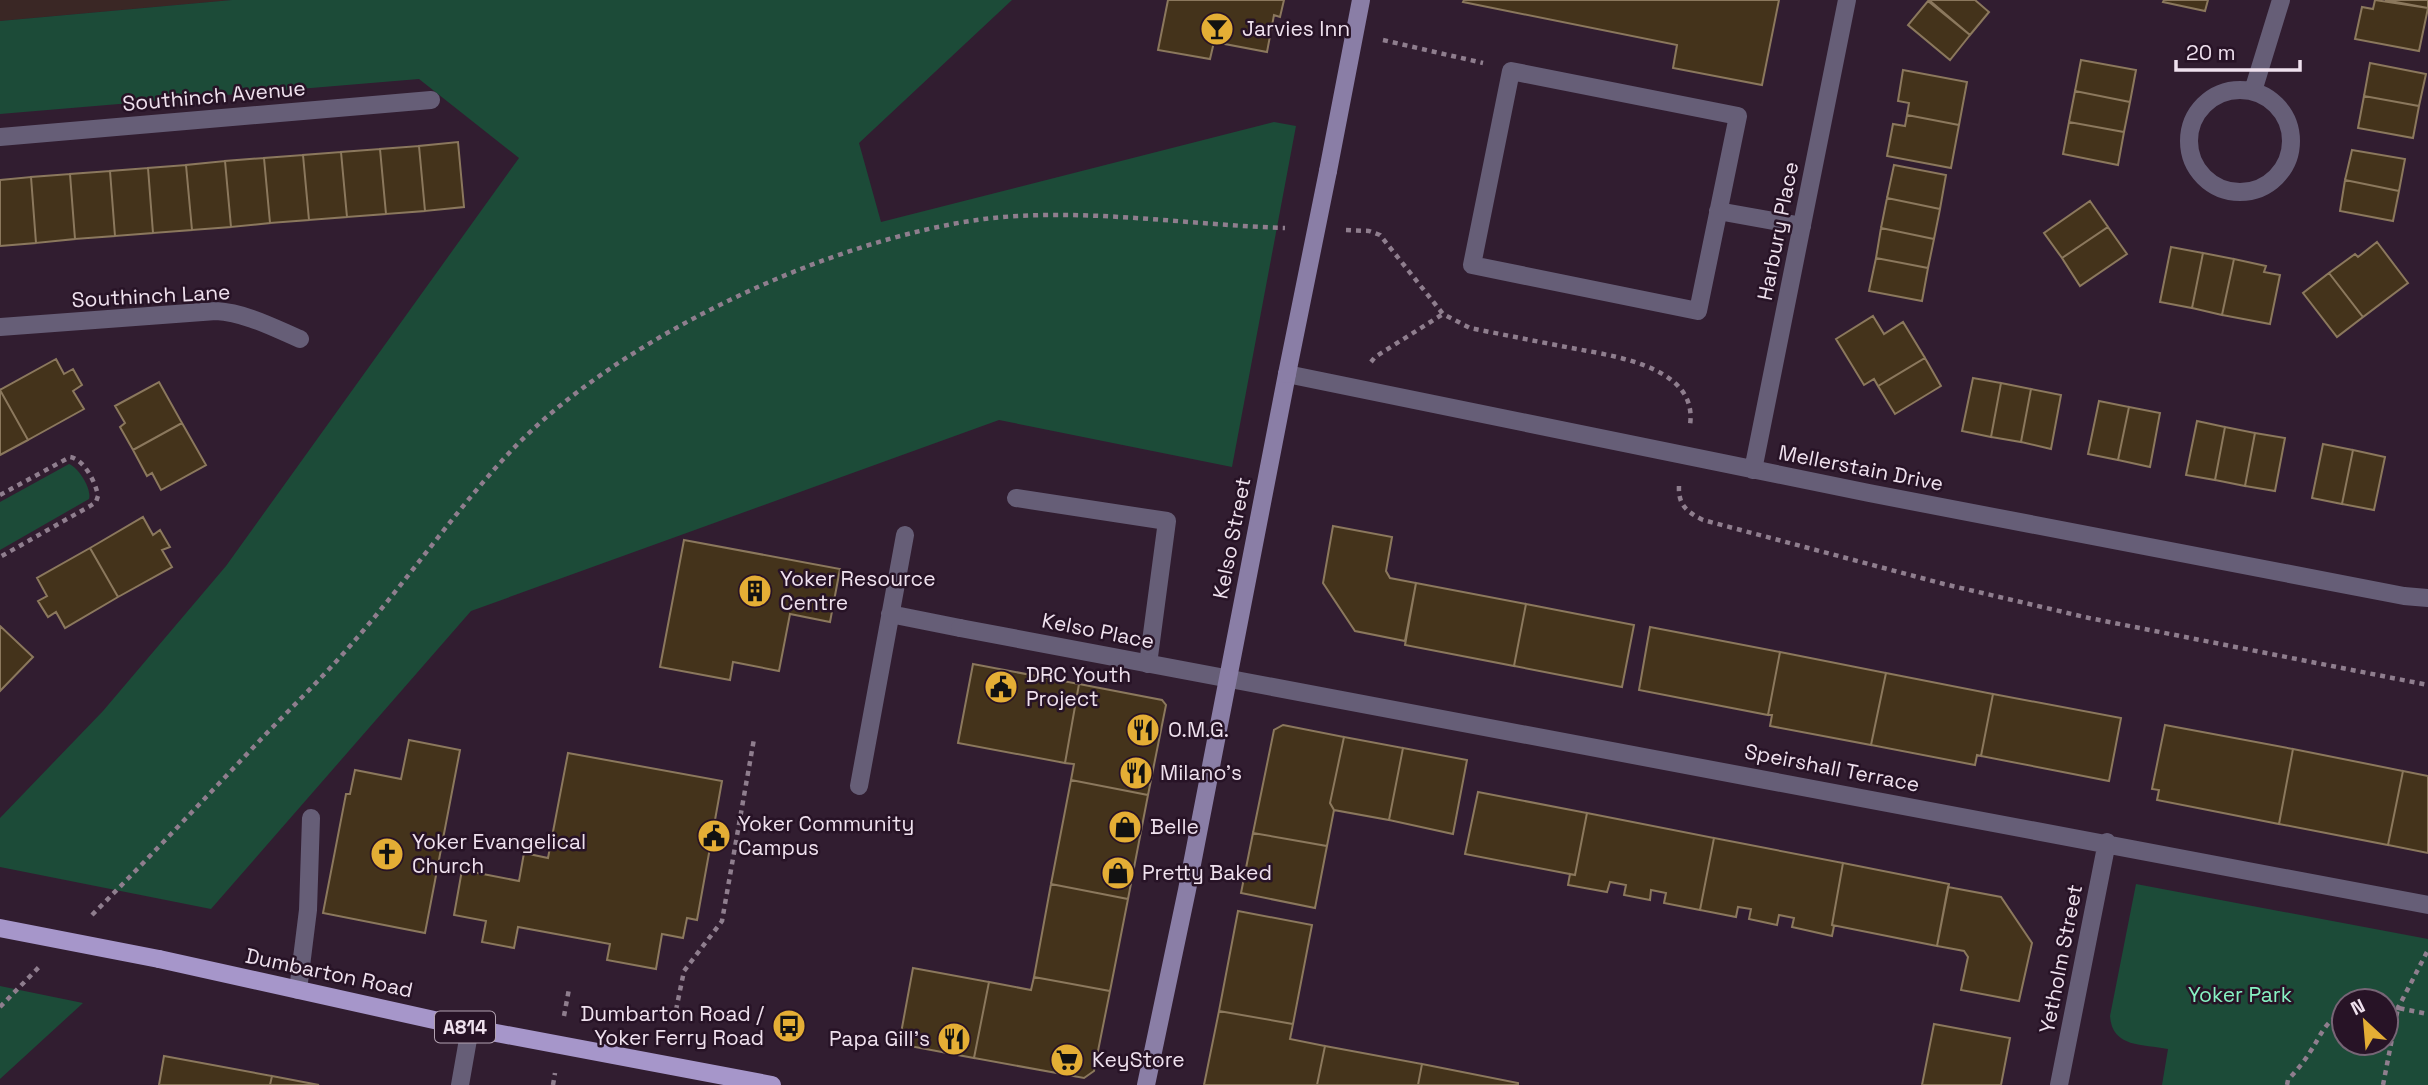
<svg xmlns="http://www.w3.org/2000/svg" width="2428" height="1085" font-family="'Space Grotesk',sans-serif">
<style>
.industrial{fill:#3a2725}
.green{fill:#1c4b38;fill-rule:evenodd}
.building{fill:#44331b;stroke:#8b785d;stroke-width:2}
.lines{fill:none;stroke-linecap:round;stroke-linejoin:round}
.path{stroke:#8f7e8e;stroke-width:4.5;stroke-dasharray:5 5;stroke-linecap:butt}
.lane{stroke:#665e77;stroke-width:18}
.street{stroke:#665e77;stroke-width:18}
.secondary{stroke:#8a7ea6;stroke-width:18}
.primary{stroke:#a696ca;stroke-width:18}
.secondary-bridge{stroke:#8a7ea6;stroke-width:18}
.primary-bridge{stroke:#a696ca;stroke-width:18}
.labels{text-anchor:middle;stroke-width:5;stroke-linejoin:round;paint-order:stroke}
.shield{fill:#271326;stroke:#b3a3b2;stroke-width:2}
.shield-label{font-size:19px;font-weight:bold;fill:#efe1ee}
.poi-label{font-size:21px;fill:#efe1ee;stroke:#271326;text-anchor:start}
.street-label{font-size:21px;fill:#efe1ee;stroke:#271326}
.park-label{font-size:21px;fill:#87f2c3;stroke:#271326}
</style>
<rect width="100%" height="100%" fill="#311d30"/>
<path class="industrial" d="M0 0H232L0 21Z"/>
<path class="green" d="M232 0H1012L859 143 881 222 1274 122 1296 126 1232 467 999 420 471 611 211 909 0 867V818L103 711 226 566 519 158 419 79 0 114V21Z
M69 464C79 468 92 489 89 499L0 550V502Z
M2136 884 2428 939V1085H2162L2168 1049C2143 1044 2112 1048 2110 1016ZM2344 1001H2386V1043H2344Z
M0 986 83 1003 0 1079Z"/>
<path class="building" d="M1168 0H1284L1280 17 1274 15 1267 52 1214 42 1210 59 1158 50Z
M1464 0H1779L1762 85 1673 68 1677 45 1463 2Z
M1929 0H1975L1989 12 1970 35Z
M2164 0H2208L2205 11 2163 2Z
M2375 0 2428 8 2419 51 2355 39 2362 7 2373 9Z
M2385 0H2428V8Z
M1928 1 1970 35 1950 60 1908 25Z
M2081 60 2136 70 2130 102 2075 91Z
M2370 63 2426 74 2419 106 2364 96Z
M1903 70 1967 82 1959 125 1907 115 1909 103 1898 101Z
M2075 91 2130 102 2124 132 2069 122Z
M2364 96 2419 106 2413 138 2358 128Z
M1907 115 1959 125 1951 168 1887 156 1893 124 1905 126Z
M2069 122 2124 132 2118 165 2063 154Z
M458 142 464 207 425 211 419 146Z
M419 146 425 211 386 214 380 149Z
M380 149 386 214 347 217 341 152Z
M2352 150 2405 159 2399 191 2345 180Z
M341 152 347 217 309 220 303 155Z
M303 155 309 220 270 223 264 158Z
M264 158 270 223 231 227 225 161Z
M225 161 231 227 192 230 186 165Z
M186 165 192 230 153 233 148 168Z
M1894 165 1946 175 1940 209 1887 198Z
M148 168 153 233 115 236 110 171Z
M110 171 115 236 75 239 70 174Z
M70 174 75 239 36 243 31 177Z
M31 177 36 243 0 246V180Z
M2345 180 2399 191 2393 221 2340 211Z
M1887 198 1940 209 1934 239 1881 228Z
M2090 201 2108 227 2062 258 2044 233Z
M2108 227 2127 254 2080 286 2062 258Z
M1881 228 1934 239 1928 268 1876 258Z
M2377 242 2408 283 2363 317 2329 273 2355 254 2358 257Z
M2171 247 2203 253 2192 308 2160 302Z
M2203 253 2234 259 2222 315 2192 308Z
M1876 258 1928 268 1922 301 1869 291Z
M2234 259 2266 266 2264 272 2280 275 2270 324 2222 315Z
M2329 273 2363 317 2337 337 2303 293Z
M1873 316 1884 334 1903 322 1925 358 1878 386 1874 379 1864 385 1836 339Z
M1925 358 1941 386 1895 414 1878 386Z
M56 359 64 374 73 369 82 385 73 391 84 409 28 440 0 390Z
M1973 378 2001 383 1991 437 1962 431Z
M159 382 182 423 133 450 120 427 125 423 115 406Z
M2001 383 2031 389 2021 442 1991 437Z
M2031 389 2061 395 2051 449 2021 442Z
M0 390 28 440 0 455Z
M2099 401 2129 407 2118 460 2088 454Z
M2129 407 2160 413 2150 467 2118 460Z
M2197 421 2225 427 2215 480 2186 475Z
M182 423 206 465 161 490 152 473 147 476 133 450Z
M2225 427 2255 433 2245 486 2215 480Z
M2255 433 2285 438 2275 491 2245 486Z
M2323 444 2353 450 2342 504 2312 498Z
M2353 450 2385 457 2374 510 2342 504Z
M143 517 153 535 160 530 170 547 162 550 172 567 118 597 90 548Z
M1333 526 1392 537 1386 571 1390 578 1416 583 1405 641 1355 631 1323 583Z
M684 540 840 569 830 622 790 614 779 671 733 662 730 680 660 667Z
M90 548 118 597 65 628 56 612 48 617 38 601 47 596 37 578Z
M1416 583 1526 604 1514 666 1405 645Z
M1526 604 1634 625 1622 687 1514 666Z
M0 626 33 657 0 691Z
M1650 627 1780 652 1768 715 1639 690Z
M1780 652 1886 673 1871 745 1770 726 1772 715H1768Z
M973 664 1079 684 1065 763 958 743Z
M1886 673 1993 694 1981 756 1977 755 1975 765 1871 745Z
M1079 684 1162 700 1166 705 1148 795 1071 780 1074 764 1065 763Z
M1993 694 2121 718 2109 781 1981 756Z
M1283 725 1344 737 1330 803 1334 810 1327 846 1253 833 1274 730Z
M2165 725 2293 749 2279 824 2157 800 2159 790 2152 789Z
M1344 737 1403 748 1389 820 1334 810 1330 803Z
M409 740 460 750 425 933 323 913 346 794H350L355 770 401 779Z
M1403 748 1467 760 1453 834 1389 820Z
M2293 749 2403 771 2388 845 2279 824Z
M568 753 722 781 697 920 687 918 683 938 662 934 656 969 607 960 610 944 518 927 514 948 482 942 486 921 454 915 462 870 519 881 524 853 548 858Z
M2403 771 2428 776V853L2388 845Z
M1071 780 1148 795 1128 899 1051 884Z
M1478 792 1587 813 1575 875 1465 854Z
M1587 813 1714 838 1700 910 1664 903 1666 893 1651 890 1650 900 1624 895 1626 885 1610 882 1607 892 1568 885 1570 874 1575 875Z
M1253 833 1327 846 1315 908 1241 893Z
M1714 838 1843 863 1832 925 1834 926 1832 936 1792 927 1794 918 1779 915 1777 925 1749 919 1751 909 1738 907 1736 917 1700 910Z
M1843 863 1949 884 1937 946 1832 925Z
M1051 884 1128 899 1110 991 1034 977Z
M1948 887 2001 897 2032 943 2019 1001 1961 990 1968 957 1964 951 1937 946Z
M1238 911 1312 925 1293 1024 1219 1011Z
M913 968 989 982 974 1058 899 1044Z
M1034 977 1110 991 1094 1071 1084 1078 974 1058 989 982 1031 990Z
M1219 1011 1293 1024 1290 1039 1325 1046 1317 1085H1204Z
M1934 1024 2010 1038 2001 1085H1922Z
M1325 1046 1422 1064 1418 1085H1317Z
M164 1056 272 1076 270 1085H159Z
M1422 1064 1518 1083V1085H1418Z
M272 1076 319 1085H270Z"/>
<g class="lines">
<path class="path" d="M1383 40 1483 63
M1346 230 1369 231 1380 235 1443 314 1470 328C1500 334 1530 340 1561 346 1604 355 1699 363 1690 425
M1371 362 1375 357 1443 314
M1679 486C1678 505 1687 512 1703 520L1944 584 2089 618 2428 685
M0 495 70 457C84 459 96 483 98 496L96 502 90 506 0 557
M92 915C151 856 208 795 265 735 296 703 328 672 356 639 409 578 455 511 510 452 617 338 830 239 984 219 1081 207 1187 225 1285 228
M0 1007 41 965
M2386 1007 2398 1008 2428 950
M676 1010 684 971 722 921 754 739
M564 1016 569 989
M553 1085 555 1073
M2287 1085 2288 1080C2296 1071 2304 1062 2310 1052 2321 1036 2324 1021 2344 1013
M2383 1085 2398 1008 2428 1014"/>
<path class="lane" d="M1511 71 1738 116 1698 311 1472 265Z
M1718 211 1802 226
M0 327 216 311C246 313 272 327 300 339
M1016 498 1167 521 1148 664
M890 614 960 628
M859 786 905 535
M298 990 308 910 311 818"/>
<path class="street" d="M2189 141a51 51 0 1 1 102 0a51 51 0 1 1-102 0Z
M2253 91 2281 0
M0 137 431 100
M1287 374 1869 493 2404 596 2428 598
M1753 470 1847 0
M960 628 2428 905
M460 1085 470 1028
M2059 1085 2107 842"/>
<path class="secondary" d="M1328 171 1361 0
M1146 1085 1187 890 1287 374"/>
<path class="primary" d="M159 959 470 1028 772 1085"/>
<path class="secondary-bridge" d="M1287 374 1328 171"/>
<path class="primary-bridge" d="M0 928 159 959"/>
</g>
<defs>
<symbol id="bar-disc" viewBox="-11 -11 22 22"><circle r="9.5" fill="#e4ae35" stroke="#271326"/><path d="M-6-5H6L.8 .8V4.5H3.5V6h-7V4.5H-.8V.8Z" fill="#111"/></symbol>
<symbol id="building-disc" viewBox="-11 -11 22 22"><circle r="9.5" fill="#e4ae35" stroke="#271326"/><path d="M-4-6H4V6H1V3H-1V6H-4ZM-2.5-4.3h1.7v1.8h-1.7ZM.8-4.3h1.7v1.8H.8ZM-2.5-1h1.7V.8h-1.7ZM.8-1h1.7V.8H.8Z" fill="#111"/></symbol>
<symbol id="civic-disc" viewBox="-11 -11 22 22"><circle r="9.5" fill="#e4ae35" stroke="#271326"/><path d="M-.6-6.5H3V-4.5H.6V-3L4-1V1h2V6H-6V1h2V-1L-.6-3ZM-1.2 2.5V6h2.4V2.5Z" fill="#111"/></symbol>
<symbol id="restaurant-disc" viewBox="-11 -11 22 22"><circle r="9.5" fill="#e4ae35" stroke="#271326"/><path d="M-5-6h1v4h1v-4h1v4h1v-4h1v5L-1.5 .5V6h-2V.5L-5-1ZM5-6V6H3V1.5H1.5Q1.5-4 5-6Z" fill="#111"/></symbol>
<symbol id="shop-disc" viewBox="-11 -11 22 22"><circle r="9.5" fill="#e4ae35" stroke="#271326"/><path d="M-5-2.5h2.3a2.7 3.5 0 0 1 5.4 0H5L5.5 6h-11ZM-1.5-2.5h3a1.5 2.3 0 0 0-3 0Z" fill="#111"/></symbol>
<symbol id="church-disc" viewBox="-11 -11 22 22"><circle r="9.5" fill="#e4ae35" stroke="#271326"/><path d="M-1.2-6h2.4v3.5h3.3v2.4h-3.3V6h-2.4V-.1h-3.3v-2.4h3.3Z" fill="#111"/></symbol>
<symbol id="bus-disc" viewBox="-11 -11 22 22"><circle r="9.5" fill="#e4ae35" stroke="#271326"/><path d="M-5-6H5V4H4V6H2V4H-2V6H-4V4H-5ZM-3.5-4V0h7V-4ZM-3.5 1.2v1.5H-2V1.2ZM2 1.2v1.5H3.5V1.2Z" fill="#111"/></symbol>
<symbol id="supermarket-disc" viewBox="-11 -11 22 22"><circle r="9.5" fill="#e4ae35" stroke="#271326"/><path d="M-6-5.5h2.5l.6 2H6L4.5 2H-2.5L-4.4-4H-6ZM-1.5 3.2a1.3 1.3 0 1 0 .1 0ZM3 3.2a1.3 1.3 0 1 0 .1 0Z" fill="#111"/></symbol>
</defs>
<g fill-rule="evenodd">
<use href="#bar-disc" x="1198" y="10" width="38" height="38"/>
<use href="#building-disc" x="736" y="572" width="38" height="38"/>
<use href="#civic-disc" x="982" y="668" width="38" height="38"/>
<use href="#restaurant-disc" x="1124" y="711" width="38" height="38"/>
<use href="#restaurant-disc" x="1117" y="754" width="38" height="38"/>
<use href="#shop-disc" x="1106" y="808" width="38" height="38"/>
<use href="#civic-disc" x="695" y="817" width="38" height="38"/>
<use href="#church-disc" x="368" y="835" width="38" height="38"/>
<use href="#shop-disc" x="1099" y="854" width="38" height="38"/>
<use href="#bus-disc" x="770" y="1007" width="38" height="38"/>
<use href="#restaurant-disc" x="935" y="1020" width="38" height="38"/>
<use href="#supermarket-disc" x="1048" y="1041" width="38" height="38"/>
</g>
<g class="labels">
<rect class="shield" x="435" y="1011.5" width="60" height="31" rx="5"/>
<g class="shield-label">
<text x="465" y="1034">A814</text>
</g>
<g class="poi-label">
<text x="1242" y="36">Jarvies Inn</text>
<text x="780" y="586">Yoker Resource<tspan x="780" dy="24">Centre</tspan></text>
<text x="1026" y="682">DRC Youth<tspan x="1026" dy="24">Project</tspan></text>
<text x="1168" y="737">O.M.G.</text>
<text x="1160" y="780">Milano's</text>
<text x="738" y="831">Yoker Community<tspan x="738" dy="24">Campus</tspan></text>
<text x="1150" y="834">Belle</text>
<text x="412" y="849">Yoker Evangelical<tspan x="412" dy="24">Church</tspan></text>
<text x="1142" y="880">Pretty Baked</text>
<text x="764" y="1021" text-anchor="end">Dumbarton Road /<tspan x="764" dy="24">Yoker Ferry Road</tspan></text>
<text x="930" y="1046" text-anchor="end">Papa Gill's</text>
<text x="1092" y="1067">KeyStore</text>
</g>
<g class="street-label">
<text transform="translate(214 96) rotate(-5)" y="7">Southinch Avenue</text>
<text transform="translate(1778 231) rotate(-79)" y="7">Harbury Place</text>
<text transform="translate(151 296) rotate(-3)" y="7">Southinch Lane</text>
<text transform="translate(1861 468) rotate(11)" y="7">Mellerstain Drive</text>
<text transform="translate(1232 538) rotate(-79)" y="7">Kelso Street</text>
<text transform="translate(1098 631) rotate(11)" y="7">Kelso Place</text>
<text transform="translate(1832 768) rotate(11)" y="7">Speirshall Terrace</text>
<text transform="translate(2061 959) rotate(-79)" y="7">Yetholm Street</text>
<text transform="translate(329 973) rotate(12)" y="7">Dumbarton Road</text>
</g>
<g class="park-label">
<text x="2240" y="1002">Yoker Park</text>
</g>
</g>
<g transform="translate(2365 1022) rotate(334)"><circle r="33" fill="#271326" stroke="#776576" stroke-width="2"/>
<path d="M0-5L12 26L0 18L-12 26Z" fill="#e4ae35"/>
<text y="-10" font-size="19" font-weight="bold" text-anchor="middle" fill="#efe1ee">N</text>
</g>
<path d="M2176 60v10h124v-10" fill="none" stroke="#efe1ee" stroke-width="3.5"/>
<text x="2186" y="60" font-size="21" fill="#efe1ee" stroke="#271326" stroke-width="5" paint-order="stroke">20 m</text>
</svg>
